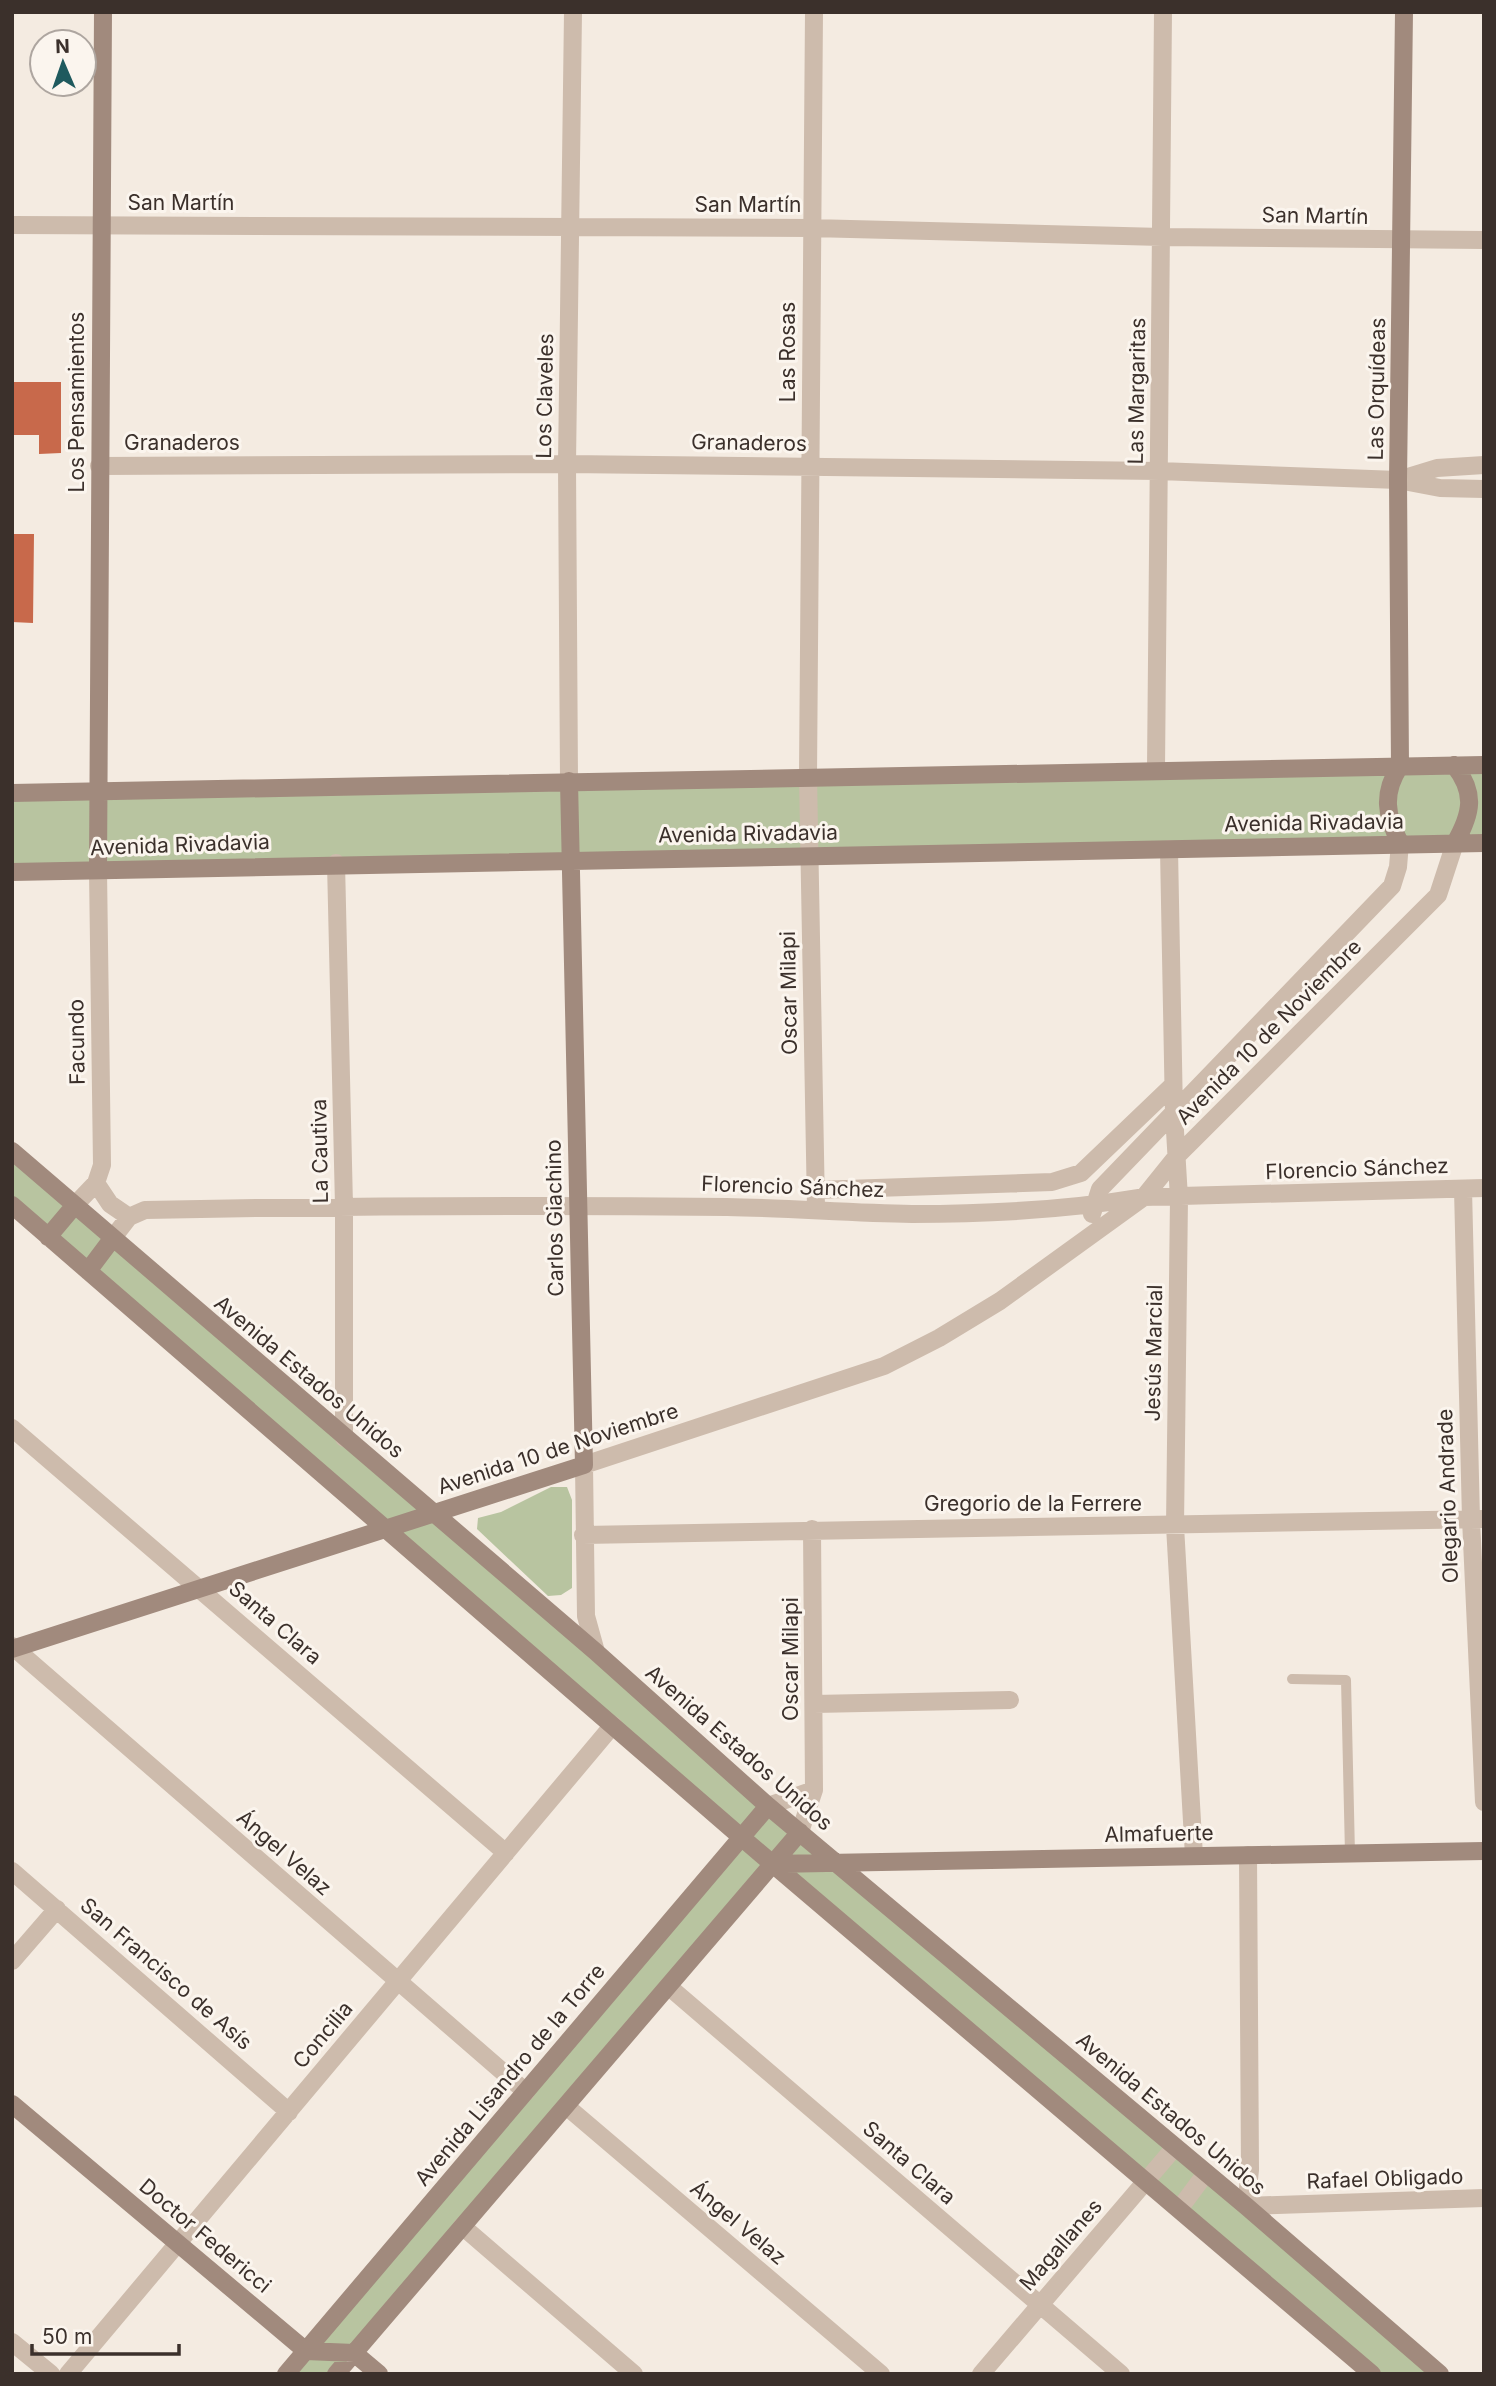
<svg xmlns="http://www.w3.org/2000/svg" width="1496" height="2386" font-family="Inter,sans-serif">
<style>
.green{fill:#b8c4a0}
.building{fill:#c8694b}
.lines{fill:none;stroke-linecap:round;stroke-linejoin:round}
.lane{stroke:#cdbbac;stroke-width:10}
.street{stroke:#cdbbac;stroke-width:18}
.secondary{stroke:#a18a7d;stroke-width:18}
.labels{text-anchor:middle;stroke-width:6;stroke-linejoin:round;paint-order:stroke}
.street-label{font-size:21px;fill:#3b302b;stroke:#fbf5ee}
</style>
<rect width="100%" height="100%" fill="#f4ebe1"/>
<path class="green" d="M1484 765V843L12 872V793Z
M12 1151 1440 2374H1372L772 1864 336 2374H286L741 1837 12 1205Z
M551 1487H567L572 1500V1588L561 1595 548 1596 477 1529 478 1518 501 1512Z"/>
<path class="building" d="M12 382H61V453L39 454V435H12Z
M12 534H34L33 623 12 622Z"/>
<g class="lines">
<path class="lane" d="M1292 1679 1346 1680 1350 1854"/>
<path class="street" d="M814 12 808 776 816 1208
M12 225 811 228 1162 237 1484 240
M99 466 567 464 1159 471 1398 480 1440 488 1484 489
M1401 479 1437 468 1484 465
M1156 769 1163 12
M569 781 567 464 573 12
M1169 849 1174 1114 1179 1198 1175 1526 1194 1856
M336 863 344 1206V1438
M96 1183 110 1204 129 1217
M1463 1189 1471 1519 1484 1802
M816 1190 1052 1182 1081 1173 1173 1085
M75 1205 96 1183 102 1165 98 870
M1092 1214 1100 1189 1392 886 1398 867 1400 843
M112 1239 129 1217 145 1210C339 1206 533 1205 727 1207 789 1208 850 1213 912 1214 990 1214 1067 1210 1144 1197L1484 1188
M12 1428 506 1853
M583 1535 1484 1519
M12 1646 526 2092
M596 1652 586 1616 584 1465 884 1366 939 1338 1000 1301 1144 1197 1177 1156 1438 895 1455 843
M814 1704 1010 1700
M768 1806 814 1790
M800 1832 814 1790 812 1529
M1248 1855 1250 2170 1246 2206 1484 2198
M12 1871 289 2112
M12 1961 57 1909
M668 1986 1121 2374
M566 2106 881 2374
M1180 2208 1206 2173
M462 2226 634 2374
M12 2342 51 2374
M68 2374 613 1725
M981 2374 1175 2147"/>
<path class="secondary" d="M1454 765C1476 793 1472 813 1455 843
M12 793 1484 765
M1400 843C1386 816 1382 793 1400 766L1398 480 1404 12
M98 870 103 12
M12 872 1484 843
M12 1151 596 1652 768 1806 1246 2206 1440 2374
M12 1205 741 1837 1372 2374
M48 1237 75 1205
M88 1271 112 1239
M12 1649 584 1465 569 781
M772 1864 1484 1851
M12 2104 306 2351 354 2353 379 2374
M286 2374 768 1806
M336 2374 800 1832"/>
</g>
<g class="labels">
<g class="street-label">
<text x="181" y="210">San Martín</text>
<text x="748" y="212">San Martín</text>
<text transform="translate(1315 216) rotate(1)" y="7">San Martín</text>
<text transform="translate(788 352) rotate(-90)" y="7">Las Rosas</text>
<text transform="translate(1377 389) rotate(-89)" y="7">Las Orquídeas</text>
<text transform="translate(1137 391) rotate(-89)" y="7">Las Margaritas</text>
<text transform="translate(545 396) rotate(-89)" y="7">Los Claveles</text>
<text transform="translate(77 402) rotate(-90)" y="7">Los Pensamientos</text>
<text x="182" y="450">Granaderos</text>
<text transform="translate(749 443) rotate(1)" y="7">Granaderos</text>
<text transform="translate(1314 823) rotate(-1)" y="7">Avenida Rivadavia</text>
<text transform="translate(748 834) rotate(-1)" y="7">Avenida Rivadavia</text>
<text transform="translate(180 845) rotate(-2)" y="7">Avenida Rivadavia</text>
<text transform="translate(789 993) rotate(-91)" y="7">Oscar Milapi</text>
<text transform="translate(1269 1032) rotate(-45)" y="7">Avenida 10 de Noviembre</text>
<text transform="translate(77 1042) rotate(-91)" y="7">Facundo</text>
<text transform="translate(320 1151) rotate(-91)" y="7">La Cautiva</text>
<text transform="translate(1357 1169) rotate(-2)" y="7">Florencio Sánchez</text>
<text transform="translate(793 1187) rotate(2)" y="7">Florencio Sánchez</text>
<text transform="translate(555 1218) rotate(-91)" y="7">Carlos Giachino</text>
<text transform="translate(1154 1353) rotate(-89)" y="7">Jesús Marcial</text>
<text transform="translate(309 1377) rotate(40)" y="7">Avenida Estados Unidos</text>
<text transform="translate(558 1449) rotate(-18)" y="7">Avenida 10 de Noviembre</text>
<text transform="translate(1448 1496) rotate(-92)" y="7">Olegario Andrade</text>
<text x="1033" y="1511">Gregorio de la Ferrere</text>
<text transform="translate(275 1623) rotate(41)" y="7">Santa Clara</text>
<text transform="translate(791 1659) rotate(-90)" y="7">Oscar Milapi</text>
<text transform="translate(739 1748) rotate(41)" y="7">Avenida Estados Unidos</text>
<text transform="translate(1159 1834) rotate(-1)" y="7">Almafuerte</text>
<text transform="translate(284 1853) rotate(41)" y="7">Ángel Velaz</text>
<text transform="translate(166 1974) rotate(41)" y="7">San Francisco de Asís</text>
<text transform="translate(323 2035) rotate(-50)" y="7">Concilia</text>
<text transform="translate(510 2075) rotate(-50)" y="7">Avenida Lisandro de la Torre</text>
<text transform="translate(1171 2114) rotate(40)" y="7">Avenida Estados Unidos</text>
<text transform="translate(909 2163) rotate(41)" y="7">Santa Clara</text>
<text transform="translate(1385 2179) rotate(-2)" y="7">Rafael Obligado</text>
<text transform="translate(738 2223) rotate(40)" y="7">Ángel Velaz</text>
<text transform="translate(205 2236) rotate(40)" y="7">Doctor Federicci</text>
<text transform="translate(1061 2245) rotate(-49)" y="7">Magallanes</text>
</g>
</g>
<rect width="1496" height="2386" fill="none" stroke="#3b302b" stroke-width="28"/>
<g transform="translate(63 63) rotate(358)"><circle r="33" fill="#fbf5ee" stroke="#aea6a0" stroke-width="2"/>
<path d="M0-5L12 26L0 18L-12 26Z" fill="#1f5a5e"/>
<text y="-10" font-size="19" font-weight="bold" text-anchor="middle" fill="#3b302b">N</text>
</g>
<path d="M32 2344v10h147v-10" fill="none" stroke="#3b302b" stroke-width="3.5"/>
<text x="42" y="2344" font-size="21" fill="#3b302b" stroke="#fbf5ee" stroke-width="5" paint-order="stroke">50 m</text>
</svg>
